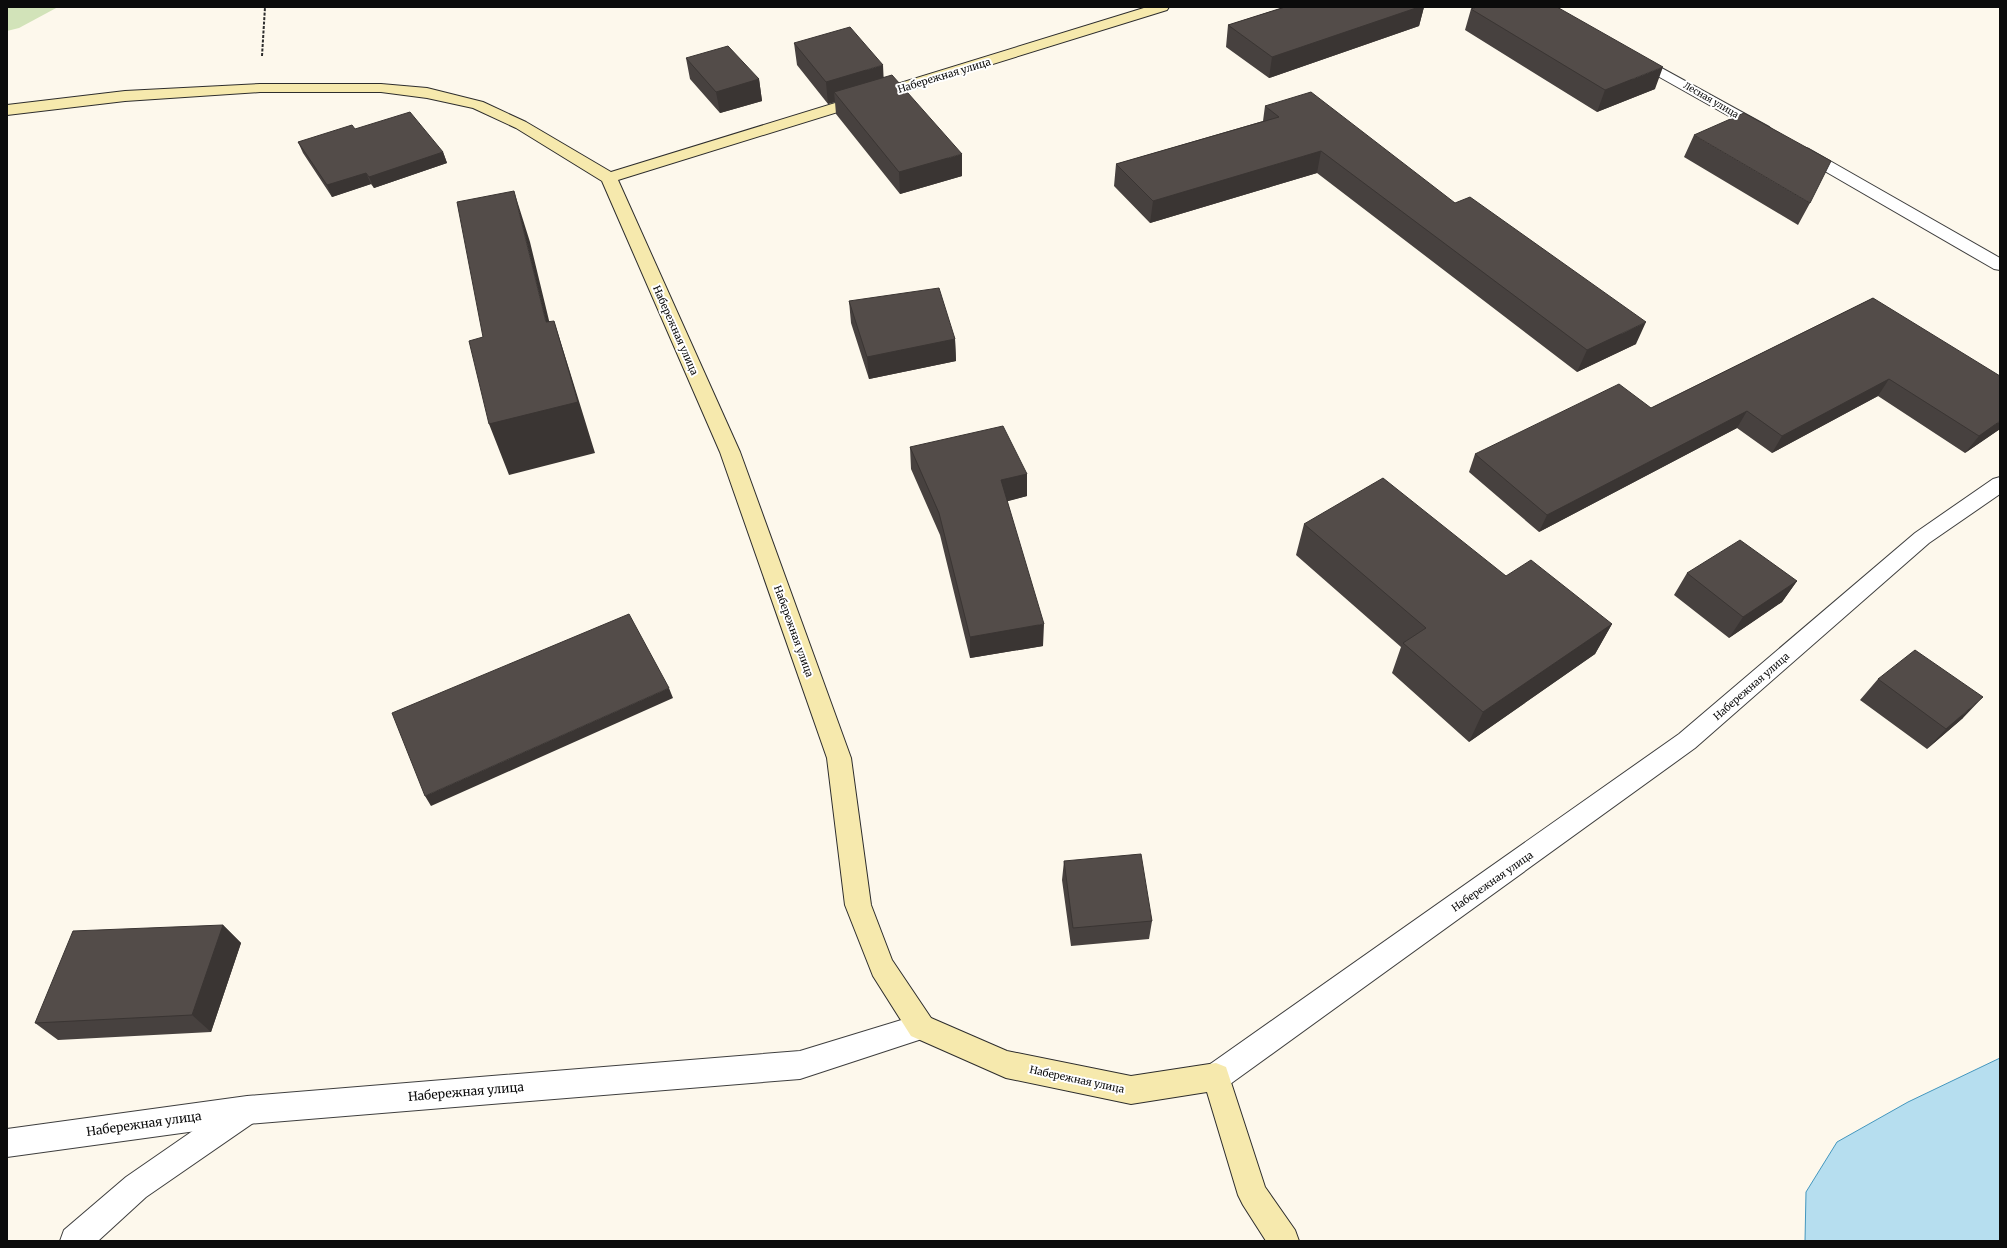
<svg xmlns="http://www.w3.org/2000/svg" width="2007" height="1248" font-family="Merriweather,serif">
<style>
.green{fill:#d2e3b9}
.water{fill:#b6deef;stroke:#4497be}
.lines{fill:none;stroke-linecap:round;stroke-linejoin:round}
.lane-casing{stroke:#3e3e3e;stroke-width:2}
.street-casing{stroke:#3e3e3e;stroke-width:2}
.secondary-casing{stroke:#2d2d2d;stroke-width:2}
.path{stroke:#2d2d2d;stroke-width:2;stroke-dasharray:3 1.5;stroke-linecap:butt}
.lane{fill:#fff;fill-rule:evenodd}
.street{fill:#fff;fill-rule:evenodd}
.secondary{fill:#f6e9ad;fill-rule:evenodd}
.wall{fill:#47413f}
.shaded-wall{fill:#3a3533}
.building{fill:#534c49;stroke:#3a3533}
.labels{text-anchor:middle;stroke-width:4;stroke-linejoin:round;paint-order:stroke}
.far-street-label{font-size:9px;fill:#0b0b0b;stroke:#fff}
.street-label{font-size:10px;fill:#0b0b0b;stroke:#fff}
.near-street-label{font-size:12px;fill:#0b0b0b;stroke:#fff}
</style>
<rect width="100%" height="100%" fill="#fdf8ec"/>
<path class="green" d="M7 7H58L19 28 7 31Z"/>
<path class="water" d="M2000 1058V1241H1805L1806 1192 1837 1142 1908 1102Z"/>
<g class="lines">
<defs>
<path id="lane" d="M246 1097 256 1101 260 1111 256 1121 146 1197 98 1241H60L64 1230 126 1177 236 1101Z"/>
<path id="street" d="M1636 54 1769 127 1772 130 1769 133H1759L1631 61 1629 58 1631 55Z
M1803 147 1809 149 2000 258V270L1994 269 1797 155 1795 152 1797 149Z
M2000 477V494L1929 543 1695 748 1226 1087 1216 1091 1206 1087 1202 1077 1206 1067 1679 734 1915 533 1993 479Z
M921 1014 931 1018 935 1027 931 1036 800 1079 247 1124 7 1157V1129L247 1096 800 1051Z"/>
<path id="secondary" d="M1147 7H1169L1167 10 618 180 740 452 851 758 871 905 892 960 931 1018 1007 1051 1131 1076 1216 1063 1226 1067 1265 1187 1295 1230 1299 1241H1266L1243 1205 1238 1195 1207 1092 1131 1104 1006 1078 911 1036 873 976 845 905 827 758 720 452 602 181 516 128 473 108 427 98 381 92H260L125 101 7 115V105L125 91 260 84H381L427 88 483 102 526 122 611 172Z"/>
</defs>
<use href="#lane" class="lane-casing"/>
<use href="#street" class="street-casing"/>
<use href="#secondary" class="secondary-casing"/>
<path class="path" d="M262 56 265 7"/>
<use href="#lane" class="lane"/>
<use href="#street" class="street"/>
<use href="#secondary" class="secondary"/>
</g>
<path class="wall" d="M1285 7H1424L1419 26 1269 78 1226 47 1228 25Z
M1471 9 1655 89 1597 112 1465 30Z
M794 43 884 77 962 176 900 194 836 114 835 102 828 104 797 65Z
M686 58 759 79 762 101 720 113 690 79Z
M1265 106 1636 344 1577 372 1317 173 1150 223 1114 186 1116 164 1263 121Z
M355 129 443 152 447 163 374 188 371 184 332 197 303 153 298 142Z
M1694 135 1810 203 1798 225 1684 157Z
M1873 298 2000 429 1965 453 1878 396 1772 453 1737 428 1539 532 1469 472 1475 454 1651 408Z
M849 301 955 339 956 361 869 379 851 323Z
M910 447 1027 474V496L1007 501 1043 646 970 658 940 535 911 469Z
M1304 524 1506 576 1612 624 1595 654 1469 742 1392 673 1401 647 1296 555Z
M1687 573 1797 581 1782 602 1729 638 1674 595Z
M1878 679 1963 718 1927 749 1860 700Z
M1064 861 1152 921 1149 939 1071 946 1062 880Z
M223 925 241 943 211 1032 58 1040 35 1023Z"/>
<path class="shaded-wall" d="M1419 7H1424L1419 26 1269 78 1272 57Z
M883 65 884 86 834 92 835 102 828 104 826 82Z
M1663 67 1655 89 1597 112 1605 90Z
M759 79 762 101 720 113 716 92Z
M1321 151 1317 173 1150 223 1153 201Z
M443 152 447 163 374 188 369 177Z
M962 154V176L900 194 899 172Z
M366 173 371 184 332 197 327 185Z
M514 191 530 242 562 374 546 322Z
M554 321 570 372 595 453 509 475 489 424Z
M1646 322 1636 344 1577 372 1587 350Z
M955 339 956 361 869 379 867 357Z
M1889 379 1878 396 1772 453 1782 436Z
M1747 411 1737 428 1539 532 1547 515Z
M2000 421V429L1965 453 1979 436Z
M1027 474V496L1001 503V480Z
M1797 581 1782 602 1729 638 1743 617Z
M1044 624 1043 646 970 658V637Z
M1612 624 1595 654 1469 742 1483 712Z
M669 688 673 698 431 806 425 796Z
M1983 697 1963 718 1927 749 1946 729Z
M223 925 241 943 211 1032 192 1015Z"/>
<path class="building" d="M1285 7H1419L1272 57 1228 25Z
M1477 7H1557L1663 67 1605 90 1471 9Z
M850 27 883 65 826 82 794 43Z
M728 46 759 79 716 92 686 58Z
M892 75 962 154 899 172 834 92Z
M1311 92 1455 203 1470 197 1646 322 1587 350 1321 151 1153 201 1116 164 1279 117 1265 106Z
M410 112 443 152 369 177 366 173 327 185 298 142 352 125 355 129Z
M1744 113 1831 161 1810 203 1694 135Z
M514 191 546 322 554 321 578 402 489 424 469 341 483 337 457 202Z
M939 288 955 339 867 357 849 301Z
M1873 298 2000 376V421L1979 436 1889 379 1782 436 1747 411 1547 515 1475 454 1619 384 1651 408Z
M1003 426 1027 474 1001 480 1044 624 970 637 939 513 910 447Z
M1383 478 1506 576 1531 560 1612 624 1483 712 1403 643 1426 628 1304 524Z
M1740 540 1797 581 1743 617 1687 573Z
M629 614 669 688 425 796 392 713Z
M1915 650 1983 697 1946 729 1878 679Z
M1141 854 1152 921 1073 928 1064 861Z
M223 925 192 1015 35 1023 73 931Z"/>
<g class="labels">
<g class="far-street-label">
<text transform="translate(1711 100) rotate(30)" y="3">Лесная улица</text>
</g>
<g class="street-label">
<text transform="translate(944 75) rotate(-17)" y="4">Набережная улица</text>
<text transform="translate(676 330) rotate(66)" y="4">Набережная улица</text>
<text transform="translate(794 631) rotate(70)" y="4">Набережная улица</text>
<text transform="translate(1751 686) rotate(-41)" y="4">Набережная улица</text>
<text transform="translate(1492 881) rotate(-35)" y="4">Набережная улица</text>
<text transform="translate(1077 1079) rotate(12)" y="4">Набережная улица</text>
</g>
<g class="near-street-label">
<text transform="translate(466 1092) rotate(-5)" y="4">Набережная улица</text>
<text transform="translate(144 1124) rotate(-8)" y="4">Набережная улица</text>
</g>
</g>
<rect width="2007" height="1248" fill="none" stroke="#0b0b0b" stroke-width="16"/>
</svg>
